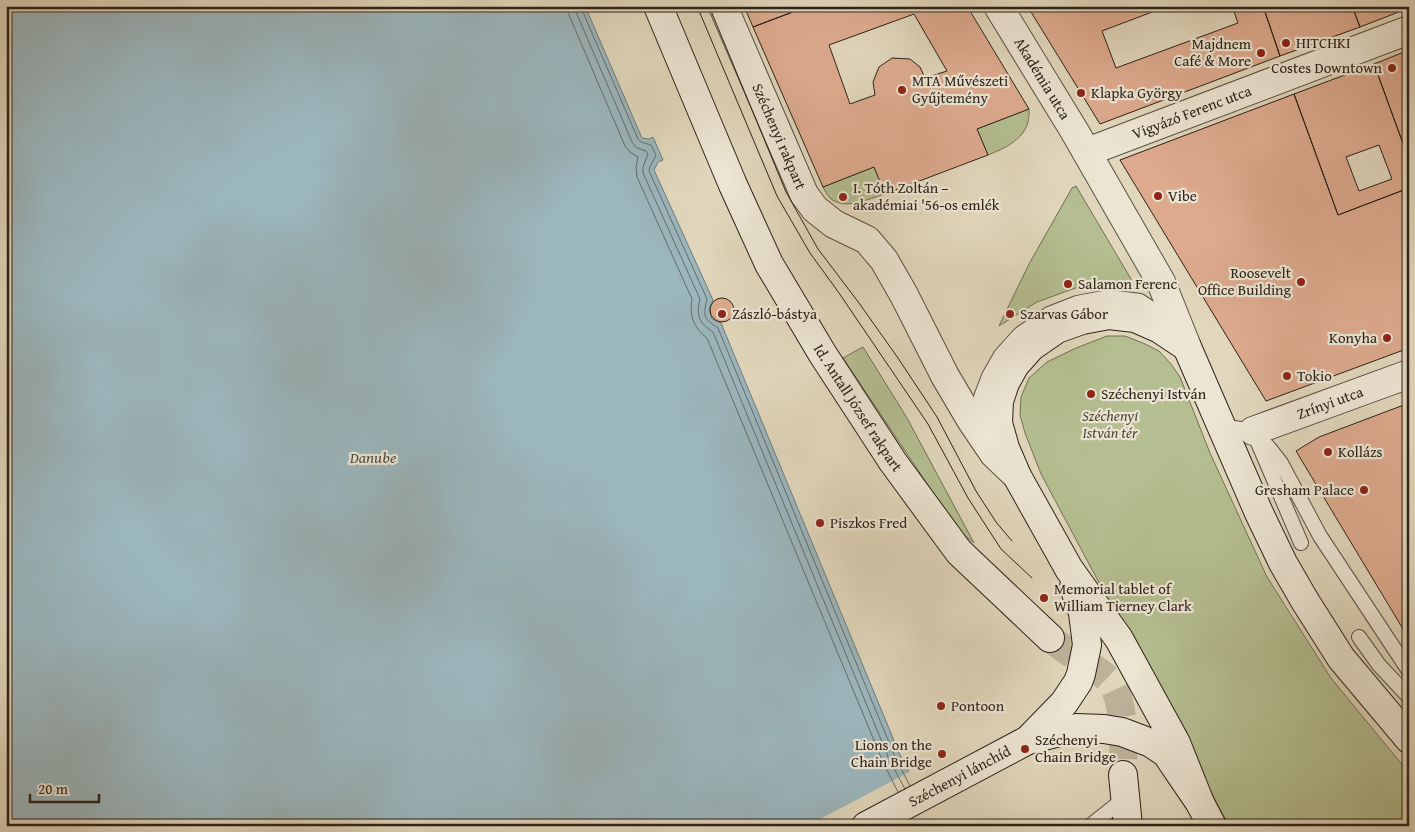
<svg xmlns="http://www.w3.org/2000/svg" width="1415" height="832" font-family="'Gentium Book Plus',serif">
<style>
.green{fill:#b4be90;stroke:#707054}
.water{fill:#9bb6bd;stroke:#6f7b7b}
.pier{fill:#e1d7bc}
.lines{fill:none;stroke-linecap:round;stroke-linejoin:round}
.shore{stroke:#646c6b;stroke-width:1}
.building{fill:#ddaa8e;stroke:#2c2219;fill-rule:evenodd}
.secondary-tunnel{stroke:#bdb39b;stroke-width:28;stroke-dasharray:28 14;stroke-linecap:butt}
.lane-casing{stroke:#594f42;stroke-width:16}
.street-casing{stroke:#594f42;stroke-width:30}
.secondary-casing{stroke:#2c2219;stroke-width:30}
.lane{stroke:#ece5d3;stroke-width:14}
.street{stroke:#ece5d3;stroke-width:28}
.secondary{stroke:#ece5d3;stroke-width:28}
.tram{stroke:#2c2219;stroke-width:1}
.poi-dot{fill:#8f2418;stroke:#ece5d3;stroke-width:2}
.labels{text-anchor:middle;stroke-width:4.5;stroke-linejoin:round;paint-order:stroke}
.poi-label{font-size:15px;fill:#2c2219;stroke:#ece5d3;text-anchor:start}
.street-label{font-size:15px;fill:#2c2219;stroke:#ece5d3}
.park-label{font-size:15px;font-style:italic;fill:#4e4937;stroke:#ece5d3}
.water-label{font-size:16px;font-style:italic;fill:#4d4e4a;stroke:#ece5d3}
</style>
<rect width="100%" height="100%" fill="#e1d7bc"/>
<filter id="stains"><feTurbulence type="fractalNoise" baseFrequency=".004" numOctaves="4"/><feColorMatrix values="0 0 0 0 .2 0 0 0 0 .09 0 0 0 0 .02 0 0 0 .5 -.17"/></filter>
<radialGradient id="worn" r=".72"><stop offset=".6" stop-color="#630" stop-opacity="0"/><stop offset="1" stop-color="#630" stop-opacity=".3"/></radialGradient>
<path class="green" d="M1029 109C1031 136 1010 146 988 155L977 129Z
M874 167 885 194C868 199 845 211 830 198 827 195 825 191 823 187Z
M1076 186 1131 279 1130 283H1099L1081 286 1037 302 999 326 1029 264 1072 188Z
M1107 336H1125L1143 343 1159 351 1171 364 1180 377 1210 453 1267 577 1331 678 1409 773V826H1229L1041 474 1025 433 1020 415 1021 397 1029 378 1047 362 1076 348Z
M863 347 907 418 974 543 958 530 843 358Z"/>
<path class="water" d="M6 6H585L642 138 649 139 653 137 663 160 658 162 654 170 713 300 709 309 712 319 721 323 900 755 937 826H6Z"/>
<path class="pier" d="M911 771 935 818 920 826H807Z"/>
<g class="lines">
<path class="shore" d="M567 6 569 15 625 146 630 152 638 157 636 167 637 177 692 299C689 316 694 328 707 338L883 762 898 792
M575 6 576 12 632 142 637 148 646 151 648 154 643 167V173L700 299C696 316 699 323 713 332L889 759 905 789
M581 6 582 10 638 139 641 142 651 145 656 155 650 167 649 171 707 299C703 316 703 318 718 328L895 757 910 786"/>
</g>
<path class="building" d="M744 6H791L793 12 753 27Z
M808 6H967L1029 109 977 129 988 155 885 194 874 167 823 187 753 27ZM914 14 947 71 925 78 920 67 910 59 892 58 879 67 873 82 875 95 850 104 829 45Z
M1047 6H1168L1102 31 1116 68 1238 23 1232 6H1263L1280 56 1100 124 1031 12Z
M1263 6H1352L1360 27 1280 56Z
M1352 6H1409V8L1360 27Z
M1409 50V160L1374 64Z
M1374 64 1409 160V188L1338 215 1294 94ZM1379 145 1392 179 1359 191 1346 157Z
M1294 94 1338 215 1409 188V348L1266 401 1120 160Z
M710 310a12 12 0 1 1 24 0a12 12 0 1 1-24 0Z
M1409 403V530L1407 531 1409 533V639L1296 451 1319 437Z"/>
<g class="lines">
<path class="secondary-tunnel" d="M1050 638C1058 644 1066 651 1075 656 1085 663 1098 669 1107 678 1127 697 1123 749 1123 775"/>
<defs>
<path id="lane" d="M1221 426 1253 431 1270 449 1281 463 1320 536 1409 671
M991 431 986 424 981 397 989 376 1001 355 1020 334 1049 314 1077 303 1109 297 1140 301 1161 315 1171 327
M1256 438 1301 543
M1359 637 1379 665 1409 697
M1090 826 1125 798"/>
<g id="street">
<path id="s1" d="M723 6 804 194 815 209 834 224 867 240 884 260 904 295 945 376 971 420 994 454 1017 476"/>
<path id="s2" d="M998 6 1075 132 1161 282 1187 347"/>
<path id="s3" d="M1087 152 1409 30"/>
<path id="s4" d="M1253 431 1409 374"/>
</g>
<g id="secondary">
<path id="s5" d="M658 6 733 185 769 264 822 353 893 462 959 552 1050 638"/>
<path d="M1028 740 1064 703 1078 682 1081 674 1087 645 1083 613 1074 587"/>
<path d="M1123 775 1128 826"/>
<path d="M1200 803 1176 743 1119 639 1069 569 1017 476 1005 448 998 423 999 401 1005 383 1015 365 1031 347 1057 329 1082 320 1109 315 1135 318 1160 329 1187 347 1259 513 1283 563 1305 601 1341 658 1409 739"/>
<path id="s6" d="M866 826 1028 740 1076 728 1104 729 1122 732 1151 743 1166 753 1200 803 1212 826"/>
</g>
</defs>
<use href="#lane" class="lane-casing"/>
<use href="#street" class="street-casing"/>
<use href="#secondary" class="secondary-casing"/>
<use href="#lane" class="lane"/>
<use href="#street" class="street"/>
<use href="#secondary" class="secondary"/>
<path class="tram" d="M697 6 777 196 810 253 839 293 928 424 968 498 1001 549 1032 578
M709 6 786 192 818 249 859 303 898 358 937 417 976 491 996 522 1012 541"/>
</g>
<g class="poi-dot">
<circle cx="1286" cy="43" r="5"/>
<circle cx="1261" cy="53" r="5"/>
<circle cx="1392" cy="68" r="5"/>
<circle cx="902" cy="90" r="5"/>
<circle cx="1081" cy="93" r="5"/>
<circle cx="1158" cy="196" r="5"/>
<circle cx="843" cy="197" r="5"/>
<circle cx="1301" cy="282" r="5"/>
<circle cx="1068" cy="284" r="5"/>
<circle cx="722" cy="314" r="5"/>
<circle cx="1010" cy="314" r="5"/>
<circle cx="1387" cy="338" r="5"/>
<circle cx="1287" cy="376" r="5"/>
<circle cx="1091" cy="394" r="5"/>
<circle cx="1328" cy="452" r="5"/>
<circle cx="1364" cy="490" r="5"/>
<circle cx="820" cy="523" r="5"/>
<circle cx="1044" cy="598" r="5"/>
<circle cx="941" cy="706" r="5"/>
<circle cx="1025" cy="749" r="5"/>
<circle cx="942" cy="754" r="5"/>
</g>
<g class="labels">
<g class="poi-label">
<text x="1296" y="48">HITCHKI</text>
<text x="1251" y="49" text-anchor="end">Majdnem<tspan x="1251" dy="17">Café &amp; More</tspan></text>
<text x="1382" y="73" text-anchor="end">Costes Downtown</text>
<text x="912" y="86">MTA Művészeti<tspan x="912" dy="17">Gyűjtemény</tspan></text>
<text x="1091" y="98">Klapka György</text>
<text x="853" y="193">I. Tóth Zoltán –<tspan x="853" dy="17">akadémiai '56-os emlék</tspan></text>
<text x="1168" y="201">Vibe</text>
<text x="1291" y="278" text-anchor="end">Roosevelt<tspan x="1291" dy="17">Office Building</tspan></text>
<text x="1078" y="289">Salamon Ferenc</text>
<text x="732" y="319">Zászló-bástya</text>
<text x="1020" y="319">Szarvas Gábor</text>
<text x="1377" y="343" text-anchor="end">Konyha</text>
<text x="1297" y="381">Tokio</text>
<text x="1101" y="399">Széchenyi István</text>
<text x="1338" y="457">Kollázs</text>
<text x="1354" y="495" text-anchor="end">Gresham Palace</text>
<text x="830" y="528">Piszkos Fred</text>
<text x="1054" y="594">Memorial tablet of<tspan x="1054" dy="17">William Tierney Clark</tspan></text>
<text x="951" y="711">Pontoon</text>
<text x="1035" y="745">Széchenyi<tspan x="1035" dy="17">Chain Bridge</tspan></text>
<text x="932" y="750" text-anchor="end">Lions on the<tspan x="932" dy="17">Chain Bridge</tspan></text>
</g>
<g class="street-label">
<text dy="5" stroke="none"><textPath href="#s2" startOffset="85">Akadémia utca</textPath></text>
<text dy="5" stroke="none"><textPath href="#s3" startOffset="112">Vigyázó Ferenc utca</textPath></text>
<text dy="5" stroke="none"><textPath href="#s1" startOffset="142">Széchenyi rakpart</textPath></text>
<text dy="5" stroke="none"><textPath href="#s4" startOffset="82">Zrínyi utca</textPath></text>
<text dy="5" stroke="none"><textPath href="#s5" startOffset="450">Id. Antall József rakpart</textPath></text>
<text dy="5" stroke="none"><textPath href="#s6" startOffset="106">Széchenyi lánchíd</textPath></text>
</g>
<g class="park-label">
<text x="1110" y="421">Széchenyi<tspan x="1110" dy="17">István tér</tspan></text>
</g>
<g class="water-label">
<text x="373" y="463">Danube</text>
</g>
</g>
<rect width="1415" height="832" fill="none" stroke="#e1d7bc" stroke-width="25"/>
<rect x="8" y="8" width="1400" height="817" fill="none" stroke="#2c2219" stroke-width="2.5"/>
<rect x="12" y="12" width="1390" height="807" fill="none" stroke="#2c2219"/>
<path d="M30 794v8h69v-8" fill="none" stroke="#2c2219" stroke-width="2.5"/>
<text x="38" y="794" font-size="15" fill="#2c2219" stroke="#ece5d3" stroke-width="4" paint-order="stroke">20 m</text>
<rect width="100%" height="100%" filter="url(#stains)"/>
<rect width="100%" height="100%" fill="url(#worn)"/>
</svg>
